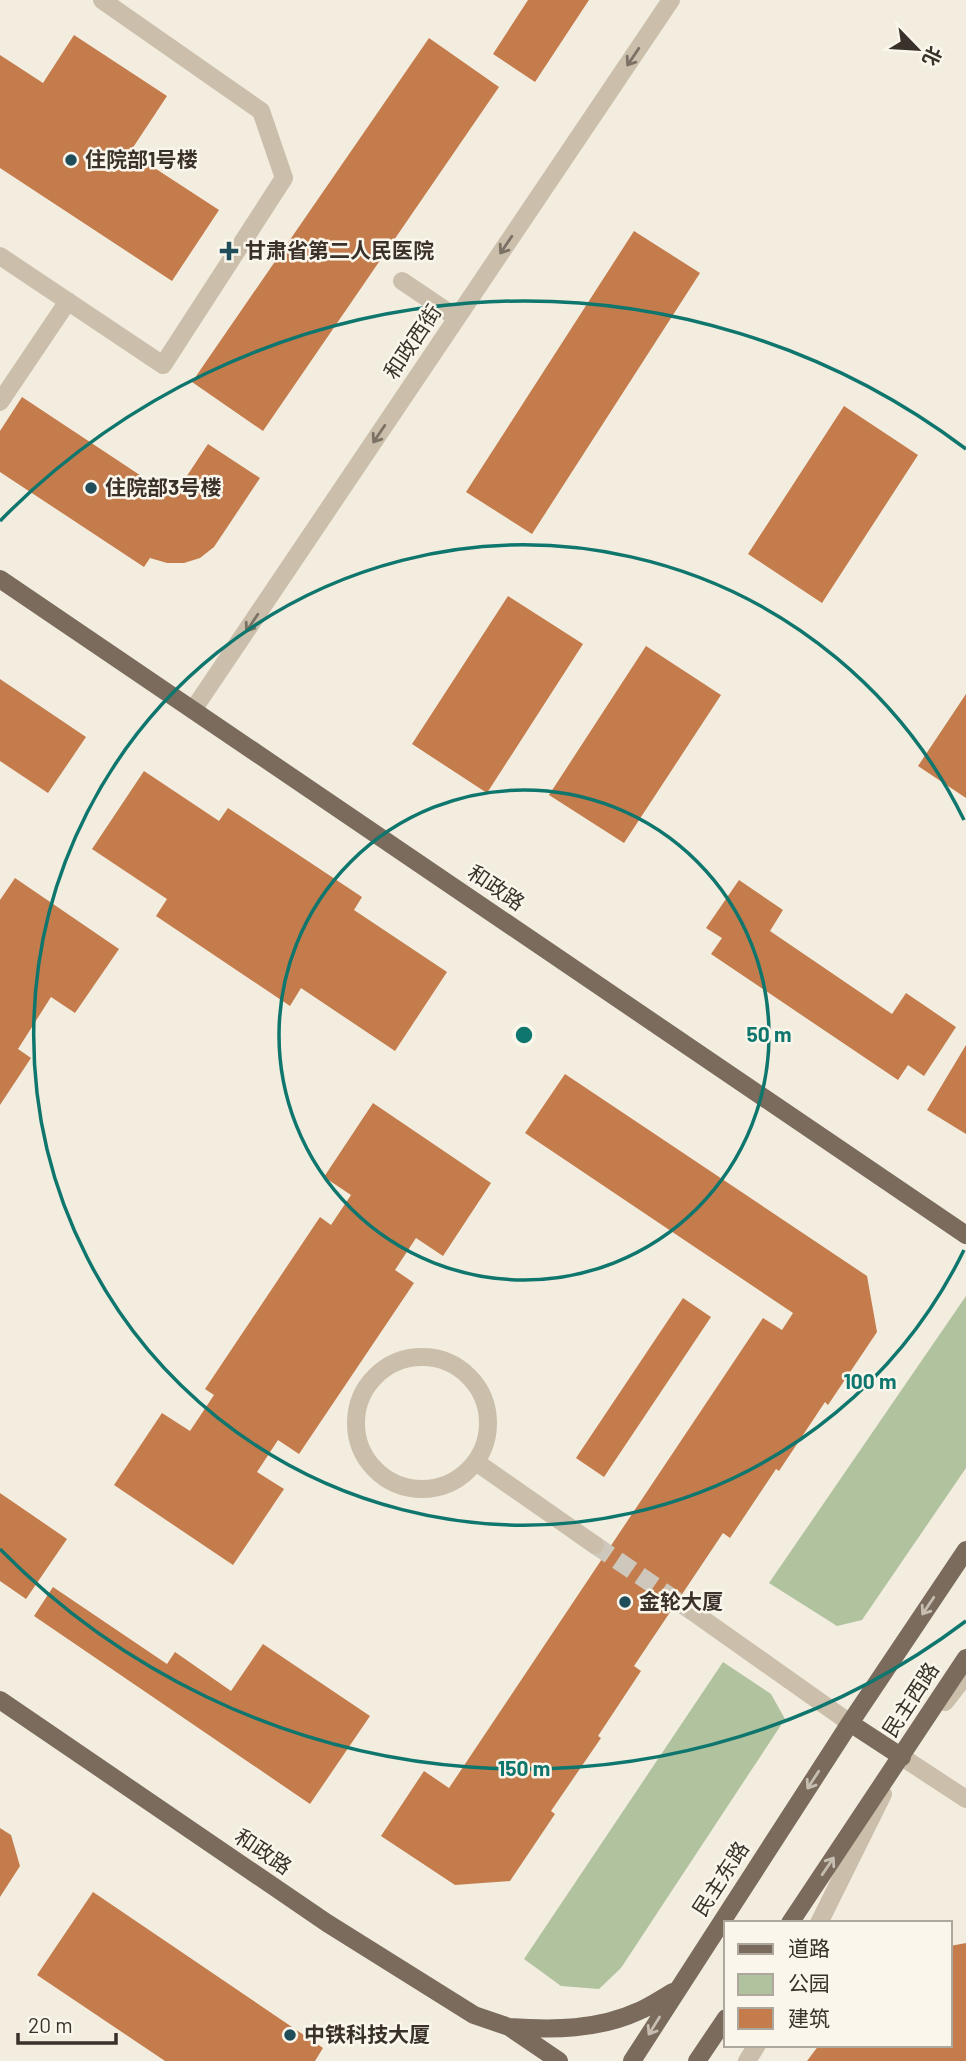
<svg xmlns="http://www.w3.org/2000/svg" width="966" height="2061" font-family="Barlow,'Noto Sans SC',sans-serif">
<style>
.green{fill:#b1c29f}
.building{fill:#c47c4c}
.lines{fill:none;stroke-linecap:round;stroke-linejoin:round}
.minor-tunnel{stroke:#cec7bb;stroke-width:18;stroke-dasharray:18 9;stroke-linecap:butt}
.minor{stroke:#cbbfab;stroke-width:18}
.major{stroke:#7a6b5c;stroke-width:18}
.oneway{stroke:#7b7164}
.oneway2{stroke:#c7beb2}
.ring{fill:none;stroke:#0f766e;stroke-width:3.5}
.poi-dot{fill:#204d5a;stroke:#faf6ec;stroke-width:2.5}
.labels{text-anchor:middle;stroke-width:5;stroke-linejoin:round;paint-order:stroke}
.poi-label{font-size:21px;font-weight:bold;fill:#39312a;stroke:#faf6ec;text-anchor:start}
.street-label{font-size:21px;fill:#39312a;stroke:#faf6ec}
.centre{fill:#0f766e;stroke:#faf6ec;stroke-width:3.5}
.ring-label{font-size:21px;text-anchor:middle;font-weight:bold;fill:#0f766e;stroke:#faf6ec;stroke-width:5;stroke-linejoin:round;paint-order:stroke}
</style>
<rect width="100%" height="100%" fill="#f3eddf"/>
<path class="green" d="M966 1296V1468L862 1620 837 1626 769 1583Z
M723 1662 771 1694 785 1719 621 1968 599 1989 561 1986 524 1959Z"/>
<path class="building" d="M528 0H589L535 82 493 54Z
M74 35 167 96 130 152 219 210 172 281 0 168V55L43 83Z
M429 38 499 87 263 431 192 382Z
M634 231 700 273 532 534 466 492Z
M22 397 173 497 208 444 260 478 214 547 200 558 184 563H167L150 558 144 567 0 472V431Z
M844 406 918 455 822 603 748 554Z
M508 596 583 644 487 793 412 744Z
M646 646 721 695 624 843 549 795Z
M0 679 86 737 48 793 0 761Z
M966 694V798L918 766Z
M144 771 219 821 228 808 362 897 354 910 447 972 395 1051 301 988 290 1006 156 916 167 899 92 849Z
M15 878 119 949 75 1013 51 997 18 1049 31 1058 0 1105V900Z
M739 880 783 910 770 931 892 1014 906 993 956 1027 924 1076 908 1065 898 1080 711 954 722 938 706 928Z
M966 1045V1134L927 1110Z
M565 1074 867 1276 877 1332 828 1405 825 1402 779 1471 776 1469 730 1538 723 1533 634 1666 641 1671 598 1736 601 1738 551 1811 555 1814 510 1881 455 1885 381 1836 424 1771 449 1788 763 1318 782 1330 793 1313 525 1133Z
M373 1103 491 1183 443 1256 416 1238 395 1270 414 1283 299 1454 278 1440 257 1472 284 1489 233 1565 114 1485 162 1413 190 1431 214 1395 205 1389 320 1217 331 1225 351 1195 324 1177Z
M683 1298 711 1317 604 1477 576 1458Z
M0 1493 67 1539 26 1599 0 1581Z
M53 1587 167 1664 175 1652 231 1691 263 1644 370 1716 310 1804 34 1616Z
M0 1828 11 1835 20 1866 0 1897Z
M93 1892 323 2048 315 2061H165L37 1975Z
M966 1943V2061H807L819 2045H950V1946Z"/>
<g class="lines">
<path class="minor-tunnel" d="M595 1545 693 1612"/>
<path class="minor" d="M0 256 163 365 284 178 261 111 102 0
M402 281 457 318
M0 402 68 301
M193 710 671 0
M356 1423a66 66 0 1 1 132 0a66 66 0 1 1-132 0Z
M476 1462 595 1545
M693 1612 850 1723
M945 1702 966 1675
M902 1757 966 1799
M819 1923 883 1794
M747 2061 757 2045"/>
<path class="major" d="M0 579 966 1235
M0 1700 327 1923 474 2015 509 2027 559 2061
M850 1723 902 1757
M790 1923 966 1658
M509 2027C553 2030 598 2030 639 2011 651 2006 662 1998 673 1992
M632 2061 850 1723 966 1550
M697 2061 726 2018"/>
</g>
<defs><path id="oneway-shaft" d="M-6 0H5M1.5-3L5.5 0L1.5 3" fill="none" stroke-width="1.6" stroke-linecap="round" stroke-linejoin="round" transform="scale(1.75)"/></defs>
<g class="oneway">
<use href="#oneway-shaft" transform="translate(633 57) rotate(124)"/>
<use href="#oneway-shaft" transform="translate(506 245) rotate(124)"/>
<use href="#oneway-shaft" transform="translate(379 434) rotate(124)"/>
<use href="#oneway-shaft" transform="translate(252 623) rotate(124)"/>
</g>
<g class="oneway2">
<use href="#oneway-shaft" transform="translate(928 1606) rotate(124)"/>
<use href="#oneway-shaft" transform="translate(813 1780) rotate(123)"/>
<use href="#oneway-shaft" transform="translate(828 1866) rotate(-56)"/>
<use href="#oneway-shaft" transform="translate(654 2026) rotate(122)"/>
</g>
<g class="ring">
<circle cx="524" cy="1035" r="245"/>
<path d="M964 1250A490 490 0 1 1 964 820"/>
<path d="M966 1621A734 734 0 0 1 0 1549M0 521A734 734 0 0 1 966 449"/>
</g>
<g class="poi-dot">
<circle cx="71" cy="160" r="7"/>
<path d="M225.5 240.5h7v7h7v7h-7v7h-7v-7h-7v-7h7z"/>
<circle cx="91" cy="488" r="7"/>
<circle cx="625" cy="1602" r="7"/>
<circle cx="290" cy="2035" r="7"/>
</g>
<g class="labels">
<g class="poi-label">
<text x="85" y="167">住院部1号楼</text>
<text x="245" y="258">甘肃省第二人民医院</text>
<text x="105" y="495">住院部3号楼</text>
<text x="639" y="1609">金轮大厦</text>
<text x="304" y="2042">中铁科技大厦</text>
</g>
<g class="street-label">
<text transform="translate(413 342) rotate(-56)" y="7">和政西街</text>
<text transform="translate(496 888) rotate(34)" y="7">和政路</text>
<text transform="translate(911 1700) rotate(-57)" y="7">民主西路</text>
<text transform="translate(263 1852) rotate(34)" y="7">和政路</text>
<text transform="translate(721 1879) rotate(-57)" y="7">民主东路</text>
</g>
</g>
<circle cx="524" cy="1035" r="10" class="centre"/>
<g class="ring-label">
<text x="769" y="1042">50 m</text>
<text x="870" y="1389">100 m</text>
<text x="524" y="1776">150 m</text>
</g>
<rect x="724" y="1921" width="228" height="126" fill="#faf6ec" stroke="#ada79e" stroke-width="2"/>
<rect x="738" y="1944" width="35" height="10" fill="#7a6b5c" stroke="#ada79e" stroke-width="2"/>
<text x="788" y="1956" font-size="21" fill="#39312a">道路</text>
<rect x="738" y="1974" width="35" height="21" fill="#b1c29f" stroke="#ada79e" stroke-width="2"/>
<text x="788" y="1991" font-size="21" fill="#39312a">公园</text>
<rect x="738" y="2008" width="35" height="21" fill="#c47c4c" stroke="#ada79e" stroke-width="2"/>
<text x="788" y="2026" font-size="21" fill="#39312a">建筑</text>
<g transform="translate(917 49) rotate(115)" stroke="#faf6ec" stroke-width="5" paint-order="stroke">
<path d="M0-5L12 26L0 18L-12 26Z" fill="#39312a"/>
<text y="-10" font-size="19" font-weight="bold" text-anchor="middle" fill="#39312a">北</text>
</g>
<path d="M18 2033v10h98v-10" fill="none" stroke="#39312a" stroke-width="3.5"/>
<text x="28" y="2033" font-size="21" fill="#39312a" stroke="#faf6ec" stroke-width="5" paint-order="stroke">20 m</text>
</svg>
